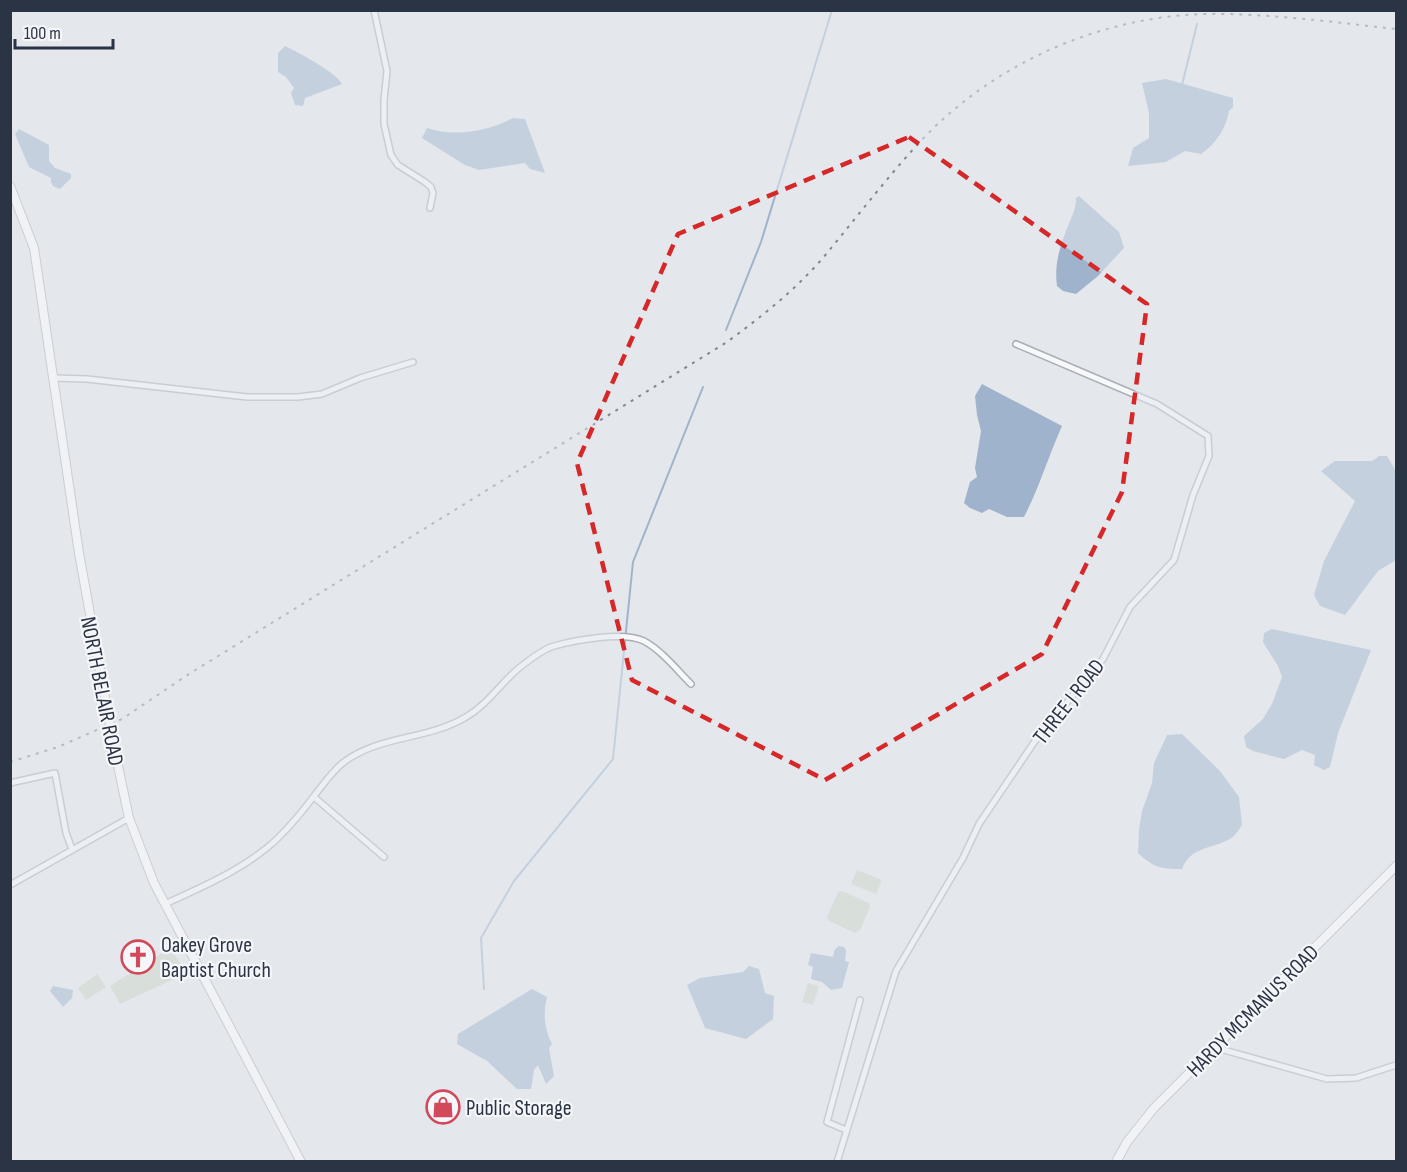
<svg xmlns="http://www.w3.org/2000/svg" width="1407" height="1172" font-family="'Sofia Sans Condensed',sans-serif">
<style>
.green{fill:#c9d6c5}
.water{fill:#9fb4cc}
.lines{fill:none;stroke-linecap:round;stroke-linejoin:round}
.stream{stroke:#9fb4cc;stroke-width:2}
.street-casing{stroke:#a9aeb7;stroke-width:8}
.secondary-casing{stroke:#a9aeb7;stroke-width:10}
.street{stroke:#f7f8fa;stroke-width:5}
.secondary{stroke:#fff;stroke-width:8}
.rail{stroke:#7d8696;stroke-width:2;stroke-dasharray:3 6;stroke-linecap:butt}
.secondary-bridge-casing{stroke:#a9aeb7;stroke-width:10;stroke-linecap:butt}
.secondary-bridge{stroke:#fff;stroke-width:8}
.marked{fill:none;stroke:#d62828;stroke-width:4.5;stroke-dasharray:12 8;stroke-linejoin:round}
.labels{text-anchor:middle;stroke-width:4.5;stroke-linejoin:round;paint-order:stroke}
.street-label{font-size:22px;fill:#2b3445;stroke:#f4f6f9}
.poi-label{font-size:22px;fill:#2b3445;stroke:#f4f6f9;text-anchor:start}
</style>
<rect width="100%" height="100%" fill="#e4e7ec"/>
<path class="green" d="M857 870 882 880 876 894 851 884Z
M842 891 869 903 870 907 860 930 855 933 829 921 827 917 838 892Z
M170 948 187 973 120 1004 110 986Z
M97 974 106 987 86 1000 78 988Z
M808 983 819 986 813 1005 802 1002Z"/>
<path class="water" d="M285 46C298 52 337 73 342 84L305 98 303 106 295 105 291 93 294 88 286 77 278 72V53Z
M1166 79 1233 98V107L1229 111C1226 128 1216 144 1201 154L1185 151 1166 162 1128 166 1133 148 1149 138V113L1142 83Z
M513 118 525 119 545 173 530 169 525 163 479 170 465 165 422 138 427 128C455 137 487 132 513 118Z
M19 129 49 145V161L55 168 71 174V178L60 189 53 186 51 182V178L29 167 15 134Z
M1079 196 1119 232 1124 248 1098 276 1076 294 1063 291 1057 286C1054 264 1060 246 1068 226 1072 216 1076 209 1076 198Z
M982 384 1062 426C1048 457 1040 486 1024 517H1007L989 509 982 513 970 508 964 503 970 482 977 477 975 468 981 431 977 415 975 396Z
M1379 456H1387L1396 471V560L1378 571 1345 615 1320 606 1314 595 1324 561 1355 501 1321 471 1335 461H1372Z
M1272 629 1371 650 1338 733 1330 767 1324 770 1314 765 1315 755 1302 750 1284 759 1253 751 1246 747 1244 736 1263 719 1272 704 1282 677 1278 666 1263 642 1264 633Z
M1182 734 1220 771 1239 797 1242 825C1239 829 1236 834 1233 837 1216 849 1191 845 1182 869 1161 869 1154 868 1138 853L1139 830 1142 811 1152 783 1154 763 1167 735Z
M839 946 844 947 846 950 845 961 849 962 842 988 831 990 822 982 811 979 813 967 808 965 811 953 833 957 835 949Z
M749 966 759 969 765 993 774 996 773 1019 746 1039 705 1028 687 985 700 978 743 972Z
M53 986 73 990 72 998 63 1007 50 991Z
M532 989 547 997C543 1013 544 1028 552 1044L549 1048 554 1076 546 1084 538 1065 534 1070 531 1089H517L487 1061 457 1044 458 1034Z"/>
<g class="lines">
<path class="stream" d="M1182 85 1197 24
M726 330 761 242 832 10
M484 989 481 938 514 881 613 759 633 562 703 387"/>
<defs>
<path id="street" d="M374 10 387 71 384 100V124L391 155 398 165 425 182 431 187 433 193 430 208
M54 378 87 379 247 397H298L322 394 360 378 413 362
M10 783 55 773 66 833 72 849
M314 797 384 857
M10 885 129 818
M165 904C204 886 247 868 278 838 291 825 303 811 314 796 323 785 332 771 344 762 380 735 428 740 466 717 487 705 501 683 519 668 529 660 543 649 554 646 576 640 623 631 644 641 661 650 677 670 691 684
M1217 1045 1224 1050 1327 1079 1356 1078 1396 1065
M846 1130 827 1122 860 1000
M837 1162 896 971 963 858 979 824 1035 741 1103 659 1130 607 1174 560 1193 495 1209 456 1208 436 1157 404 1016 344"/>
<path id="secondary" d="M10 186 34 248 79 553 106 703
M114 747 129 818 154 883 301 1162
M1116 1162 1127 1142 1154 1108 1396 866"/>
</defs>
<use href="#street" class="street-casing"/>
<use href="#secondary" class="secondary-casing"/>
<use href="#street" class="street"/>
<use href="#secondary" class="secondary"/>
<path class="rail" d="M10 762 58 747 122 719 189 674 727 342C761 317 794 291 822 259 854 221 884 181 918 144 995 60 1111 11 1225 14 1282 15 1340 23 1396 29"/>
<defs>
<path id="secondary-bridge" d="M106 703 114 747"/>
</defs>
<use href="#secondary-bridge" class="secondary-bridge-casing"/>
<use href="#secondary-bridge" class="secondary-bridge"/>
</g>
<path d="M0 0H1407V1172H0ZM909 137 1147 304 1122 492 1042 654 825 780 632 680 577 463 678 234Z" fill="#e4e7ec" fill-opacity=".55" fill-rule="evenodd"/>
<path class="marked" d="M909 137 1147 304 1122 492 1042 654 825 780 632 680 577 463 678 234Z"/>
<defs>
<symbol id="church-ring" viewBox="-11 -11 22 22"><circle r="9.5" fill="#f4f6f9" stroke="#d1495b" stroke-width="1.5"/><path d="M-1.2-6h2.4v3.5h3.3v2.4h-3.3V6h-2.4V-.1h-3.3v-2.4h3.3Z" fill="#d1495b"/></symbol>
<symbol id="shop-ring" viewBox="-11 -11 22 22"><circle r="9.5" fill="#f4f6f9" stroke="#d1495b" stroke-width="1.5"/><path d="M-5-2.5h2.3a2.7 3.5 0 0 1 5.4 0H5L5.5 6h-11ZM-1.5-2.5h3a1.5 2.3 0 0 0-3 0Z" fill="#d1495b"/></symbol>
</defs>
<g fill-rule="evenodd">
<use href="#church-ring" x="119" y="938" width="38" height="38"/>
<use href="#shop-ring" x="424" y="1088" width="38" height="38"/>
</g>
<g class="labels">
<g class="street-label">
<text transform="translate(103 691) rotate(79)" y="8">NORTH BELAIR ROAD</text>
<text transform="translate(1068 701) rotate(-52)" y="8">THREE J ROAD</text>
<text transform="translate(1252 1010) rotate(-45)" y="8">HARDY MCMANUS ROAD</text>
</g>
<g class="poi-label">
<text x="161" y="952">Oakey Grove<tspan x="161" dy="25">Baptist Church</tspan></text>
<text x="466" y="1115">Public Storage</text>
</g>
</g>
<rect width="1407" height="1172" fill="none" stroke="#2b3445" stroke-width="24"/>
<path d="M15 39v9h98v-9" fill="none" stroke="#2b3445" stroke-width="3"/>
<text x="24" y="39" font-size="18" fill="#2b3445" stroke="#f4f6f9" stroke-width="4.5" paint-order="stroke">100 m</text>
</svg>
